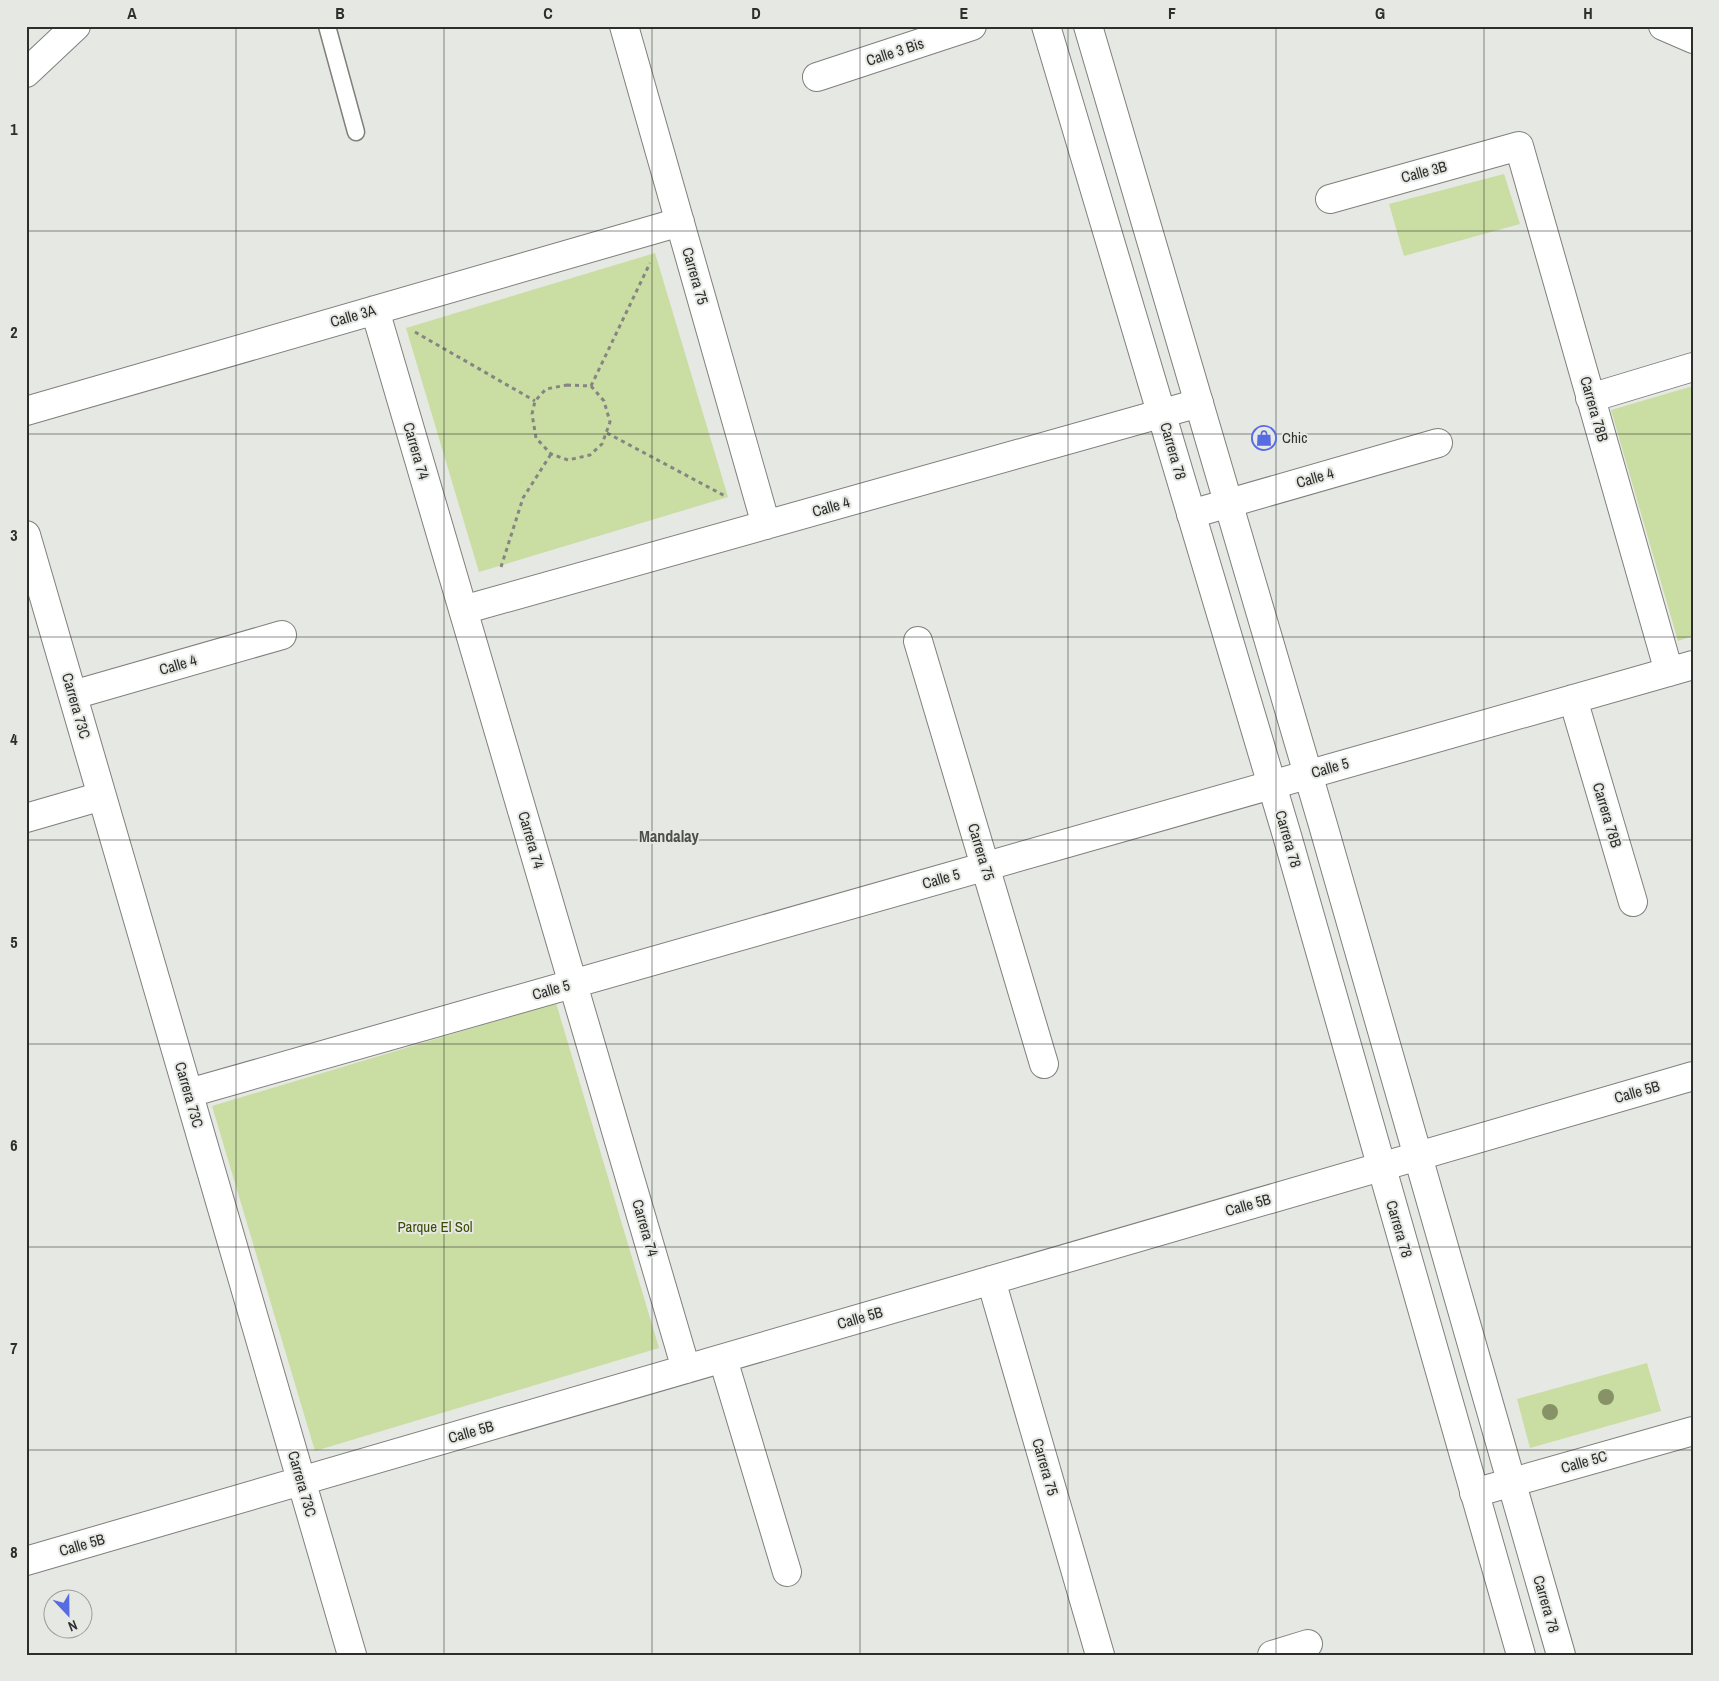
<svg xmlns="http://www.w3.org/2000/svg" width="1719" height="1681" font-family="'Archivo Narrow',sans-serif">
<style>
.green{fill:#cadda2}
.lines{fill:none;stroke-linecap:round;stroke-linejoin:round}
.lane-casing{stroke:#7f807c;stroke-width:19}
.street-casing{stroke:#7f807c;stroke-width:30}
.secondary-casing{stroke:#7f807c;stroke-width:30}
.path{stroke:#858683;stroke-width:3;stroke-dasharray:4 4;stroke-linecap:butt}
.lane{stroke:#fff;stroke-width:16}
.street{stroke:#fff;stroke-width:28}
.secondary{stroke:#fff;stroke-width:28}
.tree{fill:#889267}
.grid{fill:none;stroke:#2e2f2d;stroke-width:1;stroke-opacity:0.55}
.labels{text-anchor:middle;stroke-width:4;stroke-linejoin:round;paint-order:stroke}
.street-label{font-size:15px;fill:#2e2f2d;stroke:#e6e8e3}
.poi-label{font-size:15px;fill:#2e2f2d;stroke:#e6e8e3;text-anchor:start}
.park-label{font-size:15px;fill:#3c4b01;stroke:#e6e8e3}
.neighbourhood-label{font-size:16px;font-weight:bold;fill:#4d4f4b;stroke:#e6e8e3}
.neatline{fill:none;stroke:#2e2f2d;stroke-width:2}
.grid-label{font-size:16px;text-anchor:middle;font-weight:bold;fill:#2e2f2d}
</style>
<rect width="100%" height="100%" fill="#e6e8e3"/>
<path class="green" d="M1504 174 1520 224 1404 256 1389 204Z
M655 253 728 497 479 572 406 328Z
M1693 386V636L1678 641 1611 410Z
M556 1003 659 1348 315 1451 212 1106Z
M1647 1363 1661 1411 1530 1448 1517 1399Z"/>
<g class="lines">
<defs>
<path id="lane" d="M327 26 356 132"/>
<path id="street" d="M624 26 766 525
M817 77 972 26
M1330 199 1519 146 1669 672
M375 310 686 1369
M1590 398 1693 367
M26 411 680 222
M1191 514 1438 443
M26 535 352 1655
M463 610 1199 403
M918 641 1044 1064
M73 695 282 635
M1573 699 1633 902
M26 818 102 796
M189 1093 1693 665
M991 1280 1100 1655
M723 1359 787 1572
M1474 1493 1693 1431
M26 1561 1693 1076
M1272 1655 1308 1644"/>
<path id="secondary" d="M1046 26 1288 839 1521 1655
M1088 26 1323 825 1561 1655
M1663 26 1693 39
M26 73 76 26"/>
</defs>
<use href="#lane" class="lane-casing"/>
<use href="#street" class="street-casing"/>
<use href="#secondary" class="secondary-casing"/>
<path class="path" d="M415 332 535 401
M567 385 591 386 604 401 610 422 602 444 590 455 568 460 551 454 536 438 532 414 535 401 546 389Z
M591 386 650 263
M607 433 725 496
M501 567 523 498 551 454"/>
<use href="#lane" class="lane"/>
<use href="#street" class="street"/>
<use href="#secondary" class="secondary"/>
</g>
<g class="tree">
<circle cx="1606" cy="1397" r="8"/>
<circle cx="1550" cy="1412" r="8"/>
</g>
<path class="grid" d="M236 26V1655M444 26V1655M652 26V1655M860 26V1655M1068 26V1655M1276 26V1655M1484 26V1655M26 231H1693M26 434H1693M26 637H1693M26 840H1693M26 1044H1693M26 1247H1693M26 1450H1693"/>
<defs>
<symbol id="shop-ring" viewBox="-11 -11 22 22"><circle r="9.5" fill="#e6e8e3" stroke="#576be2" stroke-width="1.5"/><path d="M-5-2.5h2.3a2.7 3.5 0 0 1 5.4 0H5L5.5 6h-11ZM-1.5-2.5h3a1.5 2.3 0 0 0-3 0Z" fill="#576be2"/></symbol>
</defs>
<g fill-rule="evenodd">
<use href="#shop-ring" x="1250" y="424" width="28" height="28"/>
</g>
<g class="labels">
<g class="street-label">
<text transform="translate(895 52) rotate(-18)" y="5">Calle 3 Bis</text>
<text transform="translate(1424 172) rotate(-15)" y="5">Calle 3B</text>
<text transform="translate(695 276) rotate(74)" y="5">Carrera 75</text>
<text transform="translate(353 316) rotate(-16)" y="5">Calle 3A</text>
<text transform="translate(1594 409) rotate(74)" y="5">Carrera 78B</text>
<text transform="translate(416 451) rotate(74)" y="5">Carrera 74</text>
<text transform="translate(1173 451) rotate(74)" y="5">Carrera 78</text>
<text transform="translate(1315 478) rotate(-16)" y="5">Calle 4</text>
<text transform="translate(831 507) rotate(-16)" y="5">Calle 4</text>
<text transform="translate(178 665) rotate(-16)" y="5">Calle 4</text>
<text transform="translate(76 706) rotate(74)" y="5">Carrera 73C</text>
<text transform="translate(1330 768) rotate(-16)" y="5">Calle 5</text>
<text transform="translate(1607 815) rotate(73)" y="5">Carrera 78B</text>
<text transform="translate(1288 839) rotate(74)" y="5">Carrera 78</text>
<text transform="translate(531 840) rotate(74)" y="5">Carrera 74</text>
<text transform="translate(981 852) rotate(73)" y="5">Carrera 75</text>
<text transform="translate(941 879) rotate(-16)" y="5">Calle 5</text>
<text transform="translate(551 990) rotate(-16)" y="5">Calle 5</text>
<text transform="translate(1637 1092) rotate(-16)" y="5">Calle 5B</text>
<text transform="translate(189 1095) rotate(74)" y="5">Carrera 73C</text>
<text transform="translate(1248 1205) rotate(-16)" y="5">Calle 5B</text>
<text transform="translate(645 1228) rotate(74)" y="5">Carrera 74</text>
<text transform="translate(1399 1229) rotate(74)" y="5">Carrera 78</text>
<text transform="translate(860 1318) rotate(-16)" y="5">Calle 5B</text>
<text transform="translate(471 1432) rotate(-16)" y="5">Calle 5B</text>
<text transform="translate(1584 1462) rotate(-16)" y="5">Calle 5C</text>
<text transform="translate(1045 1467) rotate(74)" y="5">Carrera 75</text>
<text transform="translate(302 1484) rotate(74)" y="5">Carrera 73C</text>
<text transform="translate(82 1545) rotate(-16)" y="5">Calle 5B</text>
<text transform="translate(1546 1604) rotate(74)" y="5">Carrera 78</text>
</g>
<g class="poi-label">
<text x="1282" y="443">Chic</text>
</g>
<g class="park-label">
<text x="435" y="1232">Parque El Sol</text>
</g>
<g class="neighbourhood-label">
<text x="669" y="842">Mandalay</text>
</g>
</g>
<rect width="1719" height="1681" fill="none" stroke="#e6e8e3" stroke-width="55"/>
<g transform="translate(68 1614) rotate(158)"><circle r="24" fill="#e6e8e3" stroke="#9c9e9a"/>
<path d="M0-4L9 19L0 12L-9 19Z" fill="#576be2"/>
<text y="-8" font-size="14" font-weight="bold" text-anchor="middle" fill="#2e2f2d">N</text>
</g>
<rect x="28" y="28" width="1664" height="1626" class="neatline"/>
<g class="grid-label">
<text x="132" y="19">A</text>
<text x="340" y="19">B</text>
<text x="548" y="19">C</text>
<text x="756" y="19">D</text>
<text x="964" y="19">E</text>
<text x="1172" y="19">F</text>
<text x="1380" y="19">G</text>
<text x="1588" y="19">H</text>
<text x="14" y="135">1</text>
<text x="14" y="338">2</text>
<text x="14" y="541">3</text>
<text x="14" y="745">4</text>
<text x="14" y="948">5</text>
<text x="14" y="1151">6</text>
<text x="14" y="1354">7</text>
<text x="14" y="1558">8</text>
</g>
</svg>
